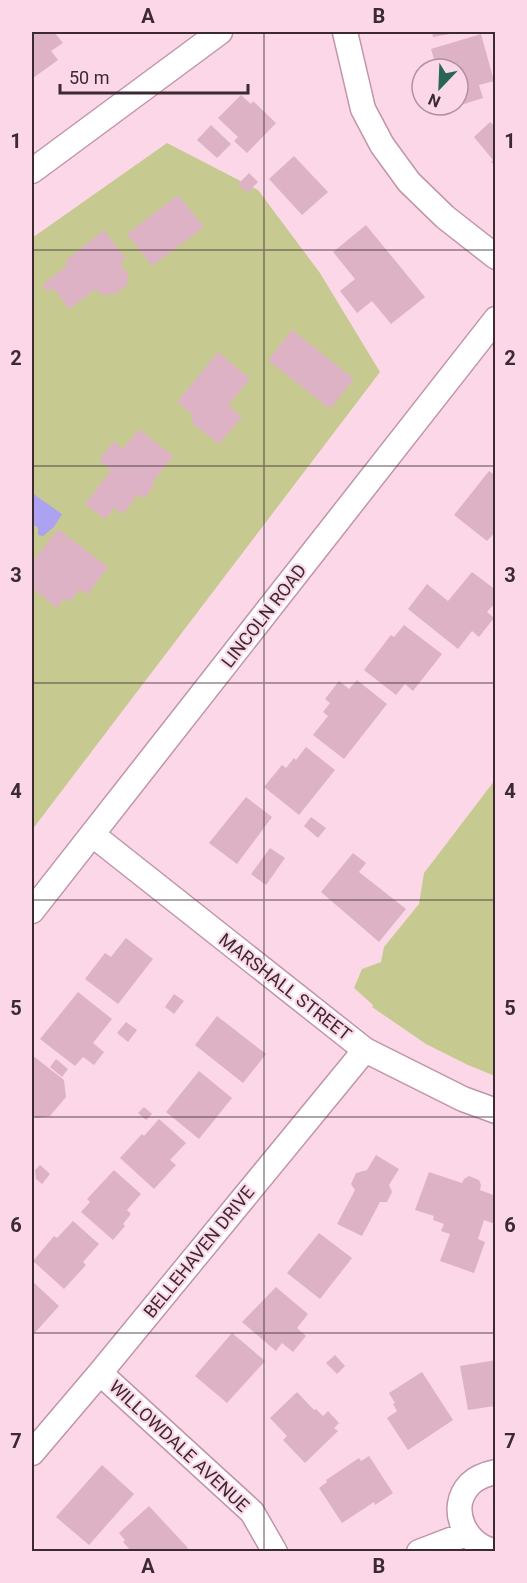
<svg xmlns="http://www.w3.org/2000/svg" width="527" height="1583" font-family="Roboto,sans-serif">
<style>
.green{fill:#c7ca90}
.water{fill:#ada1f2}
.building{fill:#deb2c5}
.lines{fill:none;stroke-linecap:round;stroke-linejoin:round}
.street-casing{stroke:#c095a8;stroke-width:27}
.street{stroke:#fff;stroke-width:24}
.grid{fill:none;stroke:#3b2a32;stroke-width:1.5;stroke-opacity:0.55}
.labels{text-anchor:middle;stroke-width:4.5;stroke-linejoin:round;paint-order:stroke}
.street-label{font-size:18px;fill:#3b2a32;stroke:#fbd7e7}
.neatline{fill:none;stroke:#3b2a32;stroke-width:2}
.grid-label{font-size:20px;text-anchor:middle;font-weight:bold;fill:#3b2a32}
</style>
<rect width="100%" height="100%" fill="#fbd7e7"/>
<path class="green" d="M167 143 258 190 320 273 380 372 32 830V238Z
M495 780V1076L468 1065 426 1044 372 1007 373 1005 354 988 362 969 381 962 384 947 419 904 424 873Z"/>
<path class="water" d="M32 493 62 514 54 527 43 536 38 535V528L32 523Z"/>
<path class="building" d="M32 32H54L63 43 51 51 58 60 33 78 32 76Z
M432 32H456V33L433 37Z
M481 34 494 81 479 85 483 98 458 106V69H437L431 49Z
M241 95 251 104 253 101 276 123 247 153 234 141 238 137 218 118Z
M490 122 496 127V166L491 162 493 160 474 137Z
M211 125 231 144 217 158 197 140Z
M294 156 328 192 302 215 269 179Z
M249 173 258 182 247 193 238 184Z
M178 195 204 227 152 266 127 234Z
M366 225 425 297 391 324 372 301 357 313 340 291 355 279 333 252Z
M104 230 126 259 120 264 128 274 127 285 115 294 102 295 96 289 69 309 53 288 48 292 42 285 68 265 65 261Z
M292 330 354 379 330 409 268 360Z
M218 352 250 379 228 405 242 417 219 444 191 422 193 415 177 402Z
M139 429 173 456 152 483 154 485 144 499 138 494 123 514 114 508 105 519 85 504 111 470 99 460 114 441 123 449Z
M489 471 496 476V531L487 541 454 515Z
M58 529 108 567 87 595 80 589 69 602 64 598 57 608 32 588V563Z
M472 572 496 590V602L487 612 494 618 479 637 472 631 458 649 408 609 427 584 448 601Z
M404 625 442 654 413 691 405 684 396 695 364 670 391 635 394 637Z
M357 680 387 704 344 759 313 735 328 716 323 712 330 703 325 699 339 681 349 689Z
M306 747 335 770 299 815 264 787 282 765 286 768 294 758 296 760Z
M246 797 272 817 237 864 209 843Z
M311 817 326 828 318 838 304 826Z
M270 848 285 858 266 885 251 874Z
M353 853 366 863 359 872 406 909 379 942 321 892Z
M126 938 153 959 118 1004 85 979 105 953 111 957Z
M78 992 112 1019 93 1043 104 1052 94 1065 83 1057 75 1066 40 1039Z
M174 994 184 1001 174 1014 165 1007Z
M217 1016 266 1054 243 1083 195 1045Z
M126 1022 137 1030 128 1042 117 1033Z
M32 1055 64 1080 66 1097 50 1116 36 1118 32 1114Z
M56 1059 68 1069 62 1077 50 1067Z
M199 1071 232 1098 199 1139 166 1112Z
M144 1107 152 1114 146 1120 138 1113Z
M159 1119 186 1143 170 1160 176 1165 154 1189 120 1158 142 1134 144 1136Z
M376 1155 399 1169 389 1185 392 1192 387 1202H380L362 1236 337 1224 355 1190 351 1184 356 1173 367 1170Z
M40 1165 50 1174 42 1184 36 1179 35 1170Z
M114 1170 141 1194 127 1210 131 1214 123 1224 125 1226 113 1240 81 1212 90 1202 87 1199Z
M429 1172 462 1183 464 1179 469 1176 479 1180 481 1185 480 1190 496 1196V1222L495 1224 484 1220 478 1239 485 1242 474 1273 440 1261 450 1234 441 1231 444 1224 433 1220 434 1216 415 1210Z
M73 1221 99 1244 83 1262 86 1265 64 1289 33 1261 54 1236 57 1238Z
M319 1233 352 1258 320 1299 287 1273Z
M32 1281 59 1306 32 1336Z
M276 1287 308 1314 297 1328 306 1336 293 1352 282 1343 276 1351 242 1322Z
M232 1333 265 1361 227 1403 195 1376Z
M335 1355 345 1366 337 1374 326 1363Z
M496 1360 495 1406 468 1410 460 1366Z
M422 1372 453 1420 408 1450 387 1418 397 1411 393 1404 395 1403 389 1393Z
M297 1392 314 1410 316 1409 323 1416 328 1411 339 1423 334 1428 338 1431 305 1463 283 1440 287 1436 270 1418Z
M369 1456 393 1493 375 1505 374 1502 342 1523 319 1488 327 1482 326 1480 359 1458 361 1461Z
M102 1465 134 1494 89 1545 56 1517Z
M149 1506 188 1548 184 1552H132L123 1542 125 1540 119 1533Z"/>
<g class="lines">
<defs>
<path id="street" d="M345 32 363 109 382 145 409 182 445 217 496 257
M32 171 220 32
M93 835 365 1050 463 1099 496 1111
M32 911 496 319
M100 1373 252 1512 275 1552
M32 1453 100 1373 365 1050
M496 1472C486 1474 477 1477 470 1484 447 1508 465 1547 496 1551
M419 1552 466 1534"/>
</defs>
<use href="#street" class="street-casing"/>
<use href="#street" class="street"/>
</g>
<path class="grid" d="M264 32V1552M32 250H496M32 466H496M32 683H496M32 900H496M32 1117H496M32 1333H496"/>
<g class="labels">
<g class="street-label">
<text transform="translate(264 616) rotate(-52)" y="6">LINCOLN ROAD</text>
<text transform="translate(285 987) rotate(38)" y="6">MARSHALL STREET</text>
<text transform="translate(199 1252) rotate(-51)" y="6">BELLEHAVEN DRIVE</text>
<text transform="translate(179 1446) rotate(43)" y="6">WILLOWDALE AVENUE</text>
</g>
</g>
<rect width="527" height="1583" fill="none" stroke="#fbd7e7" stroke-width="66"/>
<g transform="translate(440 87) rotate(203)"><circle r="28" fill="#fbd7e7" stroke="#ae929f" stroke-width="1.5"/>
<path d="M0-4.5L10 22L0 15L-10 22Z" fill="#286653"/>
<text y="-9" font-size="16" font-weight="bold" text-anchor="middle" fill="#3b2a32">N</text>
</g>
<path d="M60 84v9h188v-9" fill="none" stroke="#3b2a32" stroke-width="3"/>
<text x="69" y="84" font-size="18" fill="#3b2a32" stroke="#fbd7e7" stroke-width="4.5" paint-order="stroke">50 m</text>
<rect x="33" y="33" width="461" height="1517" class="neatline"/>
<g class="grid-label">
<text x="148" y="23">A</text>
<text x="379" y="23">B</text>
<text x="16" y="148">1</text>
<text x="510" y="148">1</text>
<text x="16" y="365">2</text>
<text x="510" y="365">2</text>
<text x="16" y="582">3</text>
<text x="510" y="582">3</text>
<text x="16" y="798">4</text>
<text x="510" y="798">4</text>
<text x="16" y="1015">5</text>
<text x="510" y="1015">5</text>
<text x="16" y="1232">6</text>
<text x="510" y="1232">6</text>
<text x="16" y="1448">7</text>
<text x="510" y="1448">7</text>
<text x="148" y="1573">A</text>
<text x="379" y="1573">B</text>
</g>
</svg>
